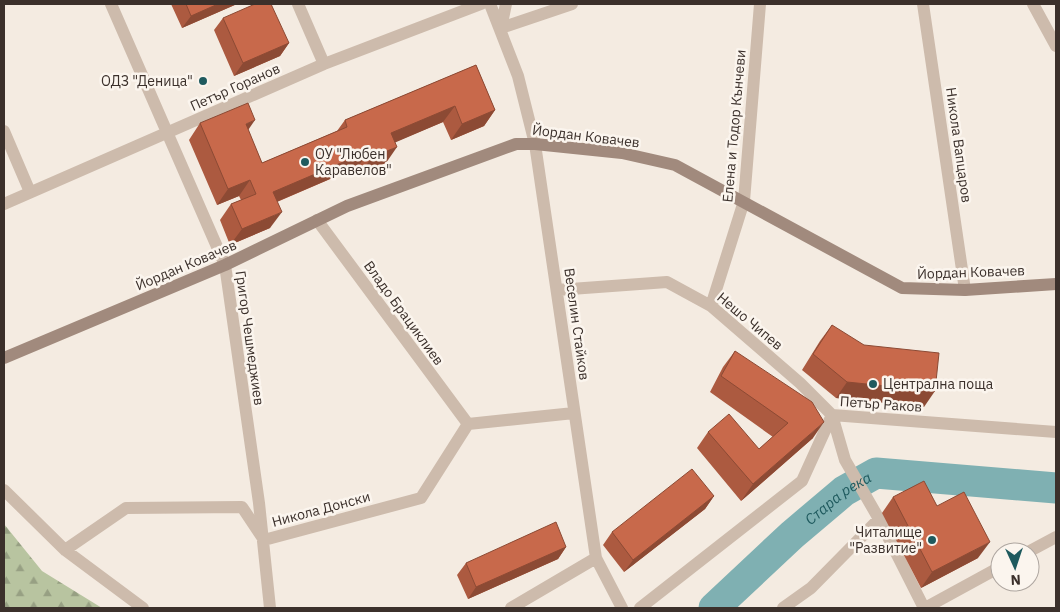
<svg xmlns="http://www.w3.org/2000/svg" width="1060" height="612" font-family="'IBM Plex Sans',sans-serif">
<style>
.forest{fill:url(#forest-firs)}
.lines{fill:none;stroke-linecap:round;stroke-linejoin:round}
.river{stroke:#7fb0b2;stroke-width:31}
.street{stroke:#cdbbac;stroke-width:12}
.secondary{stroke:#a18a7d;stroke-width:12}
.wall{fill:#ac5a40}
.shaded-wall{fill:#8c4a34}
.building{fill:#c8694b;stroke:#8c4a34}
.poi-dot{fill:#1f5a5e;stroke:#fbf5ee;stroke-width:2}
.labels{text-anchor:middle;stroke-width:5;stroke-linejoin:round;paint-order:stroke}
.poi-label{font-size:14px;fill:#3b302b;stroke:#fbf5ee;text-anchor:end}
.street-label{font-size:14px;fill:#3b302b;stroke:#fbf5ee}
.water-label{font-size:15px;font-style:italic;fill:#1f5a5e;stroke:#fbf5ee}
</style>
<defs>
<pattern id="forest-firs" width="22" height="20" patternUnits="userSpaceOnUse" patternTransform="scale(1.25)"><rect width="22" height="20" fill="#b8c4a0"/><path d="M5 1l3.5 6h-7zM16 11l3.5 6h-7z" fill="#97a083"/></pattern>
</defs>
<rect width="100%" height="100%" fill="#f4ebe1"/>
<path class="forest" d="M4 524 42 571 102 608H4Z"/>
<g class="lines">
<path class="river" id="s1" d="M714 608 792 535 844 491 876 473 1056 488"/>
<path class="street" d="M111 4 225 265 259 503 270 608
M298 4 324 64
M490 4 518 76 535 144 596 558 511 608
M506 4 501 28 572 4
M923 4 965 290
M1033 4 1056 46
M4 131 30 192
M4 204 324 64 481 4
M317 220 468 424
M557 290 667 282 711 306 800 383 832 415 845 460 879 519 924 608
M711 306 744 201 760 4
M4 490 65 550 143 608
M65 550 126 508 242 507 264 540 421 498 468 424 574 413
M1028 552 1056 537
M596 558 622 608
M640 608 802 481 832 415 1056 432
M783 608 811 588 879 519
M925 608 1000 567"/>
<path class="secondary" d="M4 358 225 265 347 206 516 144H535L622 153 675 165 902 288 965 290 1056 284"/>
</g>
<path class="wall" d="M171 4H237L182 28Z
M223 18 289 43 280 56 234 76 214 30Z
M476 65 495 110 484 126 451 140 443 122 395 142 386 163 361 173 358 167 277 202 270 228 230 245 220 220 231 204 241 200 239 196 217 205 189 140 200 123 248 130 262 163 337 131 345 120Z
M832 325 924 407 836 398 802 370 820 341Z
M735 351 813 438 741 501 697 448 708 432 759 449 773 437 710 392 723 367Z
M714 496 705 509 624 572 603 545 612 532Z
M893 497 937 506 978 558 921 588 882 513Z
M566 547 558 559 468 599 457 575 466 563Z"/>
<path class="shaded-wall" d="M218 4H237L182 28 191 16Z
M289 43 280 56 234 76 243 63Z
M455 106 443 122 380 149 391 133Z
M495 110 484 126 451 140 462 124Z
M255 120 244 136 246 124Z
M397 147 386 163 361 173 372 157Z
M369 151 358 167 262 208 273 192Z
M250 180 239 196 217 205 228 189Z
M282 212 270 228 230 245 242 229Z
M847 382 935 391 924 407 836 398Z
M824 422 813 438 741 501 753 484Z
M714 496 705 509 624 572 633 560Z
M990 542 978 558 921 588 932 572Z
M566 547 558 559 468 599 476 587Z"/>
<path class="building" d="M186 4H218L191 16Z
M255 4H271L289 43 243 63 223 18Z
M476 65 495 110 462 124 455 106 391 133 397 147 372 157 369 151 273 192 282 212 242 229 231 204 256 194 250 180 228 189 200 123 248 103 255 120 246 124 262 163 347 127 345 120Z
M832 325 864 345 939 353 935 391 847 382 813 354Z
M735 351 812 402 824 422 753 484 708 432 729 414 759 449 788 423 721 376Z
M692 469 714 496 633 560 612 532Z
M924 481 937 506 964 492 990 542 932 572 893 497Z
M556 522 566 547 476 587 466 563Z"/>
<g class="poi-dot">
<circle cx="203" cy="81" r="5"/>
<circle cx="305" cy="162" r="5"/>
<circle cx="873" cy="384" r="5"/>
<circle cx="932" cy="540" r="5"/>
</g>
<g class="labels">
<g class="poi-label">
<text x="193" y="86">ОДЗ "Деница"</text>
<text x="315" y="159" text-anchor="start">ОУ "Любен<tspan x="315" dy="16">Каравелов"</tspan></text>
<text x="883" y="389" text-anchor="start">Централна поща</text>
<text x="922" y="537">Читалище<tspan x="922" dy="16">"Развитие"</tspan></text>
</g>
<g class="street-label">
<text transform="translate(235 87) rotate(-24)" y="5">Петър Горанов</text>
<text transform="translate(734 126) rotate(-85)" y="5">Елена и Тодор Кънчеви</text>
<text transform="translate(586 136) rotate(7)" y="5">Йордан Ковачев</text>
<text transform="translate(959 145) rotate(82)" y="5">Никола Вапцаров</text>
<text transform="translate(186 265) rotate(-23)" y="5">Йордан Ковачев</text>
<text transform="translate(971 272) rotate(-2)" y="5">Йордан Ковачев</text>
<text transform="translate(404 313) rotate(54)" y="5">Владо Брациклиев</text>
<text transform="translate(750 321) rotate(40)" y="5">Нешо Чипев</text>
<text transform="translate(577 324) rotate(82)" y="5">Веселин Стайков</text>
<text transform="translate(250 338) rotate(82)" y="5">Григор Чешмеджиев</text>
<text transform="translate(881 404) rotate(4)" y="5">Петър Раков</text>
<text transform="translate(321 509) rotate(-15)" y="5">Никола Донски</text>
</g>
<g class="water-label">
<text dy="5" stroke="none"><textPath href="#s1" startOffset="166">Стара река</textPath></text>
</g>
</g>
<rect width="1060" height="612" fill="none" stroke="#3b302b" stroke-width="10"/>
<g transform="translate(1015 567) rotate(177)"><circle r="24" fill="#fbf5ee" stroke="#aea6a0"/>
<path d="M0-4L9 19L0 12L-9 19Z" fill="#1f5a5e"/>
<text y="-8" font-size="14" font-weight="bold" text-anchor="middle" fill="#3b302b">N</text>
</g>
</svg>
